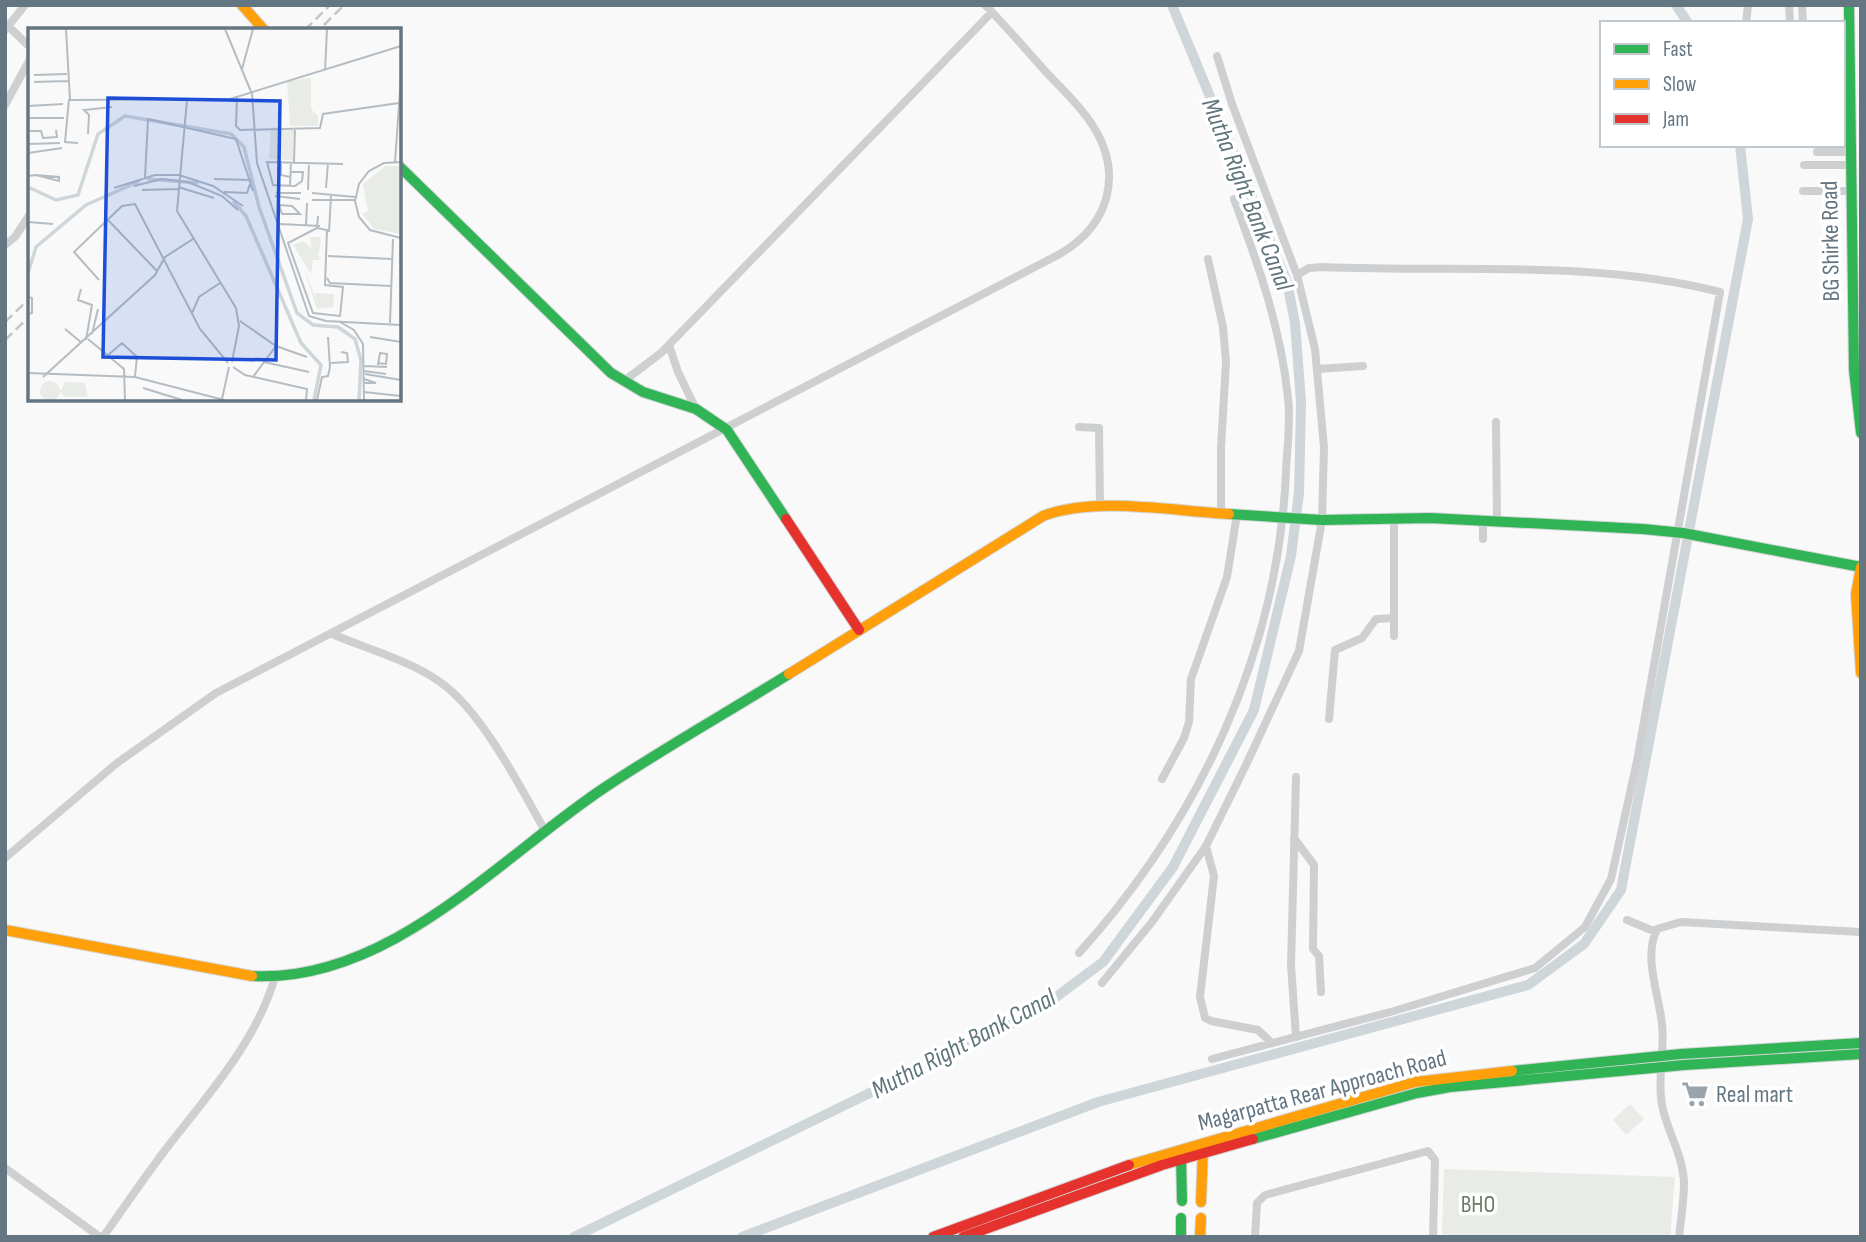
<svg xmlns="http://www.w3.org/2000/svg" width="1866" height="1242" font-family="'Sofia Sans Condensed',sans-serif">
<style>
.green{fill:#e8ebe6}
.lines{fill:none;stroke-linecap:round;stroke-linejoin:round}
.canal{stroke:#ced6d9;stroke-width:10}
.fast-casing{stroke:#d5d6d7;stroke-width:12}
.slow-casing{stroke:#d5d6d7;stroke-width:12}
.jam-casing{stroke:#d5d6d7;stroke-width:12}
.street{stroke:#cecfd0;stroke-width:8}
.fast{stroke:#30b455;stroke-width:10}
.slow{stroke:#ff9f0a;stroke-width:10}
.jam{stroke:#e5322d;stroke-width:10}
.rail{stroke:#c3c5c6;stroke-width:2.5;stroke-dasharray:10 5;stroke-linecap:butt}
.labels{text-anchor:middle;stroke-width:7;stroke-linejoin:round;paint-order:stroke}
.street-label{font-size:24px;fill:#657683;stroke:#fff}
.poi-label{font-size:24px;fill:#657683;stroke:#fff;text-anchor:start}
.park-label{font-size:24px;fill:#687a64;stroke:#fff}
.water-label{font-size:26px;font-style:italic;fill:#60757c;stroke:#fff}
.inset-river{fill:none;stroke:#ced6d9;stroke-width:3.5}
.inset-road{fill:none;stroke:#b5bdc3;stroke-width:2}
.view{fill:#1d4ed8;fill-opacity:0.15;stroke:#1d4ed8;stroke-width:3.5}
.inset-edge{fill:none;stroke:#657683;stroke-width:3.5}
</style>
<rect width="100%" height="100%" fill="#f9f9f9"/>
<path class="green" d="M1630 1104 1644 1119 1626 1135 1613 1120Z
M1444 1169 1675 1177 1670 1237H1442Z"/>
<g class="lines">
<path class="canal" d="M1676 5 1688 23
M574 1237 1036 1012 1103 962 1173 867 1254 710 1291 556 1299 493 1301 402 1295 323 1287 282 1172 5
M742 1237 1098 1102 1528 985 1584 944 1621 890 1748 219 1740 145"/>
<defs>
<path id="fast" d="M1849 5 1854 370 1861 433
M399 166 611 373 643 392 696 409 727 430 786 519
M1229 514 1322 520 1430 518 1643 529 1683 533 1861 567
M252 976C389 983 499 858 604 788 664 748 728 712 789 674
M1512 1071 1681 1054 1861 1043
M1253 1139 1417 1093 1450 1087 1684 1065 1861 1054
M1181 1155 1182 1201
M1181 1218V1237"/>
<path id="slow" d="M242 5 264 30
M1861 567 1856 594 1861 673
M789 674 1043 516C1096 496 1172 511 1229 514
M5 930 252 976
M1129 1165 1415 1082 1512 1071
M1201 1202 1203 1149
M1200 1237 1201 1218"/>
<path id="jam" d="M786 519 859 630
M933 1237 1129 1165
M963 1237 1162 1165 1253 1139"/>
</defs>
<use href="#fast" class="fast-casing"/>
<use href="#slow" class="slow-casing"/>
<use href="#jam" class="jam-casing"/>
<path class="street" d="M1789 5 1790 23
M1802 5 1803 23
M1746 23 1748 5
M8 26 30 47
M5 30 25 5
M5 105 30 59
M1817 152H1850
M1804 165H1850
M1803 191H1851
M5 245 15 237 30 214
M1208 259 1223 327 1226 362 1221 448V513
M669 345 678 372 696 409
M1317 369 1363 366
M624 381 661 353 992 12
M1496 422 1497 521
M1079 427 1099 428 1100 506
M1483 520V539
M332 634C367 649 409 660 440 682 481 710 521 788 545 831
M1394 636V519
M1329 719 1335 650 1362 638 1376 619 1394 618
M1296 777 1291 965 1296 1037
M1162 779 1184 738 1189 722 1191 679 1227 577 1237 514
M1294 838 1314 865 1313 949 1319 956 1321 992
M1206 846 1214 876 1200 997 1205 1018 1211 1021 1258 1030 1272 1043
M5 858 117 763 216 693 1058 255C1111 225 1125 171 1089 120 1077 103 1061 88 1046 72 1026 50 1007 27 985 5
M1627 920 1656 932
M1079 953C1199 820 1278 653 1286 472 1287 448 1291 421 1288 398 1281 328 1258 264 1234 199
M1102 983 1152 922 1206 846 1246 765 1299 651 1322 520 1324 447 1315 349 1297 275 1232 104 1217 56
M1212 1059 1394 1011 1535 968 1585 927 1611 879 1637 761 1720 292C1590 259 1456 273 1323 267L1309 268 1297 275
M5 1168 100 1237
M103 1237C125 1206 146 1175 169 1145 209 1094 257 1040 275 977
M1255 1237 1257 1203 1265 1195 1428 1151 1435 1160 1433 1237
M1679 1237C1681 1219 1684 1200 1684 1183 1683 1154 1667 1132 1662 1105 1657 1078 1665 1052 1662 1024 1659 995 1643 957 1657 929L1681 922 1861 932"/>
<use href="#fast" class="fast"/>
<use href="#slow" class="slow"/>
<use href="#jam" class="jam"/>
<path class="rail" d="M324 25 344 5
M305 30 330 5
M5 322 30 298
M5 340 30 316"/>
</g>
<defs>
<symbol id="supermarket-bare" viewBox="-9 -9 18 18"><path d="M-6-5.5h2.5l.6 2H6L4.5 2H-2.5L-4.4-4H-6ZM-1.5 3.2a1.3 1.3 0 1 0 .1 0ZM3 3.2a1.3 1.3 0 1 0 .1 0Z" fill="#99a4ac" stroke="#fff" stroke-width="2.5" paint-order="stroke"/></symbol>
</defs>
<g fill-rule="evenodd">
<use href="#supermarket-bare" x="1676" y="1075" width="38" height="38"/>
</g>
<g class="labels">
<g class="street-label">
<text transform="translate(1830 241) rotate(-91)" y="8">BG Shirke Road</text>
<text transform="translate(1322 1090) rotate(-15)" y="8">Magarpatta Rear Approach Road</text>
</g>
<g class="poi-label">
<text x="1716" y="1102">Real mart</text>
</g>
<g class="park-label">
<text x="1478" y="1212">BHO</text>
</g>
<g class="water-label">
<text transform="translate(1248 194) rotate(68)" y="9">Mutha Right Bank Canal</text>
<text transform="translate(963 1043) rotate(-28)" y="9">Mutha Right Bank Canal</text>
</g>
</g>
<g transform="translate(28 28)">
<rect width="373" height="373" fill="#f9f9f9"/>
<path d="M283 50V81L290 88V98H262L259 53ZM243 99 266 102 265 132 241 131ZM357 138H373V206L346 201 334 186 340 183 335 156ZM282 209H292L293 214 290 228 293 232H285L283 246 265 217 275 213 284 220ZM275 238 290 276 287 265 306 266 305 279 289 281ZM12 363a10 10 0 1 1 20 0a10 10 0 1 1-20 0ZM37 354 57 355 60 369H37L32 364Z" fill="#e8ebe6"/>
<path class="inset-river" d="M119 151 171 155M0 159 28 172 50 167 70 106 97 88 203 106 216 119 231 179 269 285 285 297 310 299 327 311 333 332 331 372M205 173 218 188 273 315 293 337 286 372M0 245 8 219 58 177 112 153"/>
<path class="inset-road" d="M38 1 42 72 202 71 373 18M197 1 224 66 229 135 281 288 298 293 373 297M214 41 225 1M297 43 299 1M6 47 39 46M6 54 40 53M209 70 208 98 212 102 292 100 295 86 371 75M41 71 37 114 50 115M159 72 149 183 208 280 211 298 204 334M0 78 35 76M0 90H36M0 103H13L15 110 29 109 28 102M60 106 61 87 56 82 84 79M0 116 32 115M0 125 34 120M253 133V147L262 149M266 134 267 101M367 134 373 49M373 134 356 135 341 143 331 156 327 173 331 189 342 202 373 210M263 144H275L274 153 267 158 245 157 239 134 315 136M0 148 8 147 31 149V153L8 147M117 150 120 91 208 111 225 163M186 151 223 152M106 158 134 151 160 154 194 168 210 182M262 158 263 134M150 159 186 170M86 160 127 147H151L185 158 215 178M298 160 300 135M114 162 150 161M280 162 281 134M196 164 219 165 222 156M248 165H273M284 165 327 169M247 168 272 171M284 172H327M251 177 264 178 272 186H254ZM79 191 129 243M0 194 25 196M252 196 292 198M278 197 279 175M289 200 299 202 297 257 315 259 312 288 285 285 260 215 289 200 290 188M301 204 303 168M300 228 364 231M299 250 302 255 363 258M71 252 46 224 94 178 107 176 172 301 200 335M53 261 50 272 64 277 58 312M0 269 4 270V285L0 286M164 285 171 269 192 255M212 293 248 318 279 329M312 294 326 302 335 316 336 372M362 295 365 211M37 301 54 315M64 306 70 281M342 309 373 314M60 311 96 341 97 372M79 328 94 315 109 329 107 348M236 334 281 344M303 335 320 334 319 325 313 324M350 337 352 325 359 326 358 336 350 335M336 338 359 339M205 339 217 347 279 361 278 372M336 343 358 346M0 345 107 349 196 372M337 346 373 352M15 349 127 247 137 229 165 211M225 349 248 318M336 355H348L336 351M115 360 154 372M336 364 373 368M194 371 201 339M289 372 294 349 300 348 302 339 300 309"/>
<path class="view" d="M80 70 252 73 248 332 75 329Z"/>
<rect width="373" height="373" class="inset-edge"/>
</g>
<rect width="1866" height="1242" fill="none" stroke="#657683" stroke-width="14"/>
<rect x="1600" y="21" width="245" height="126" fill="#ffffff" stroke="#c1c8cd" stroke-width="2"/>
<rect x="1614" y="44" width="35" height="10" fill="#30b455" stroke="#c1c8cd" stroke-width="2"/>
<text x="1663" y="56" font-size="21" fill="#657683">Fast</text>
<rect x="1614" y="79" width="35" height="10" fill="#ff9f0a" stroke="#c1c8cd" stroke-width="2"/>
<text x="1663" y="91" font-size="21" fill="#657683">Slow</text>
<rect x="1614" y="114" width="35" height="10" fill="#e5322d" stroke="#c1c8cd" stroke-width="2"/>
<text x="1663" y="126" font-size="21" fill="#657683">Jam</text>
</svg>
